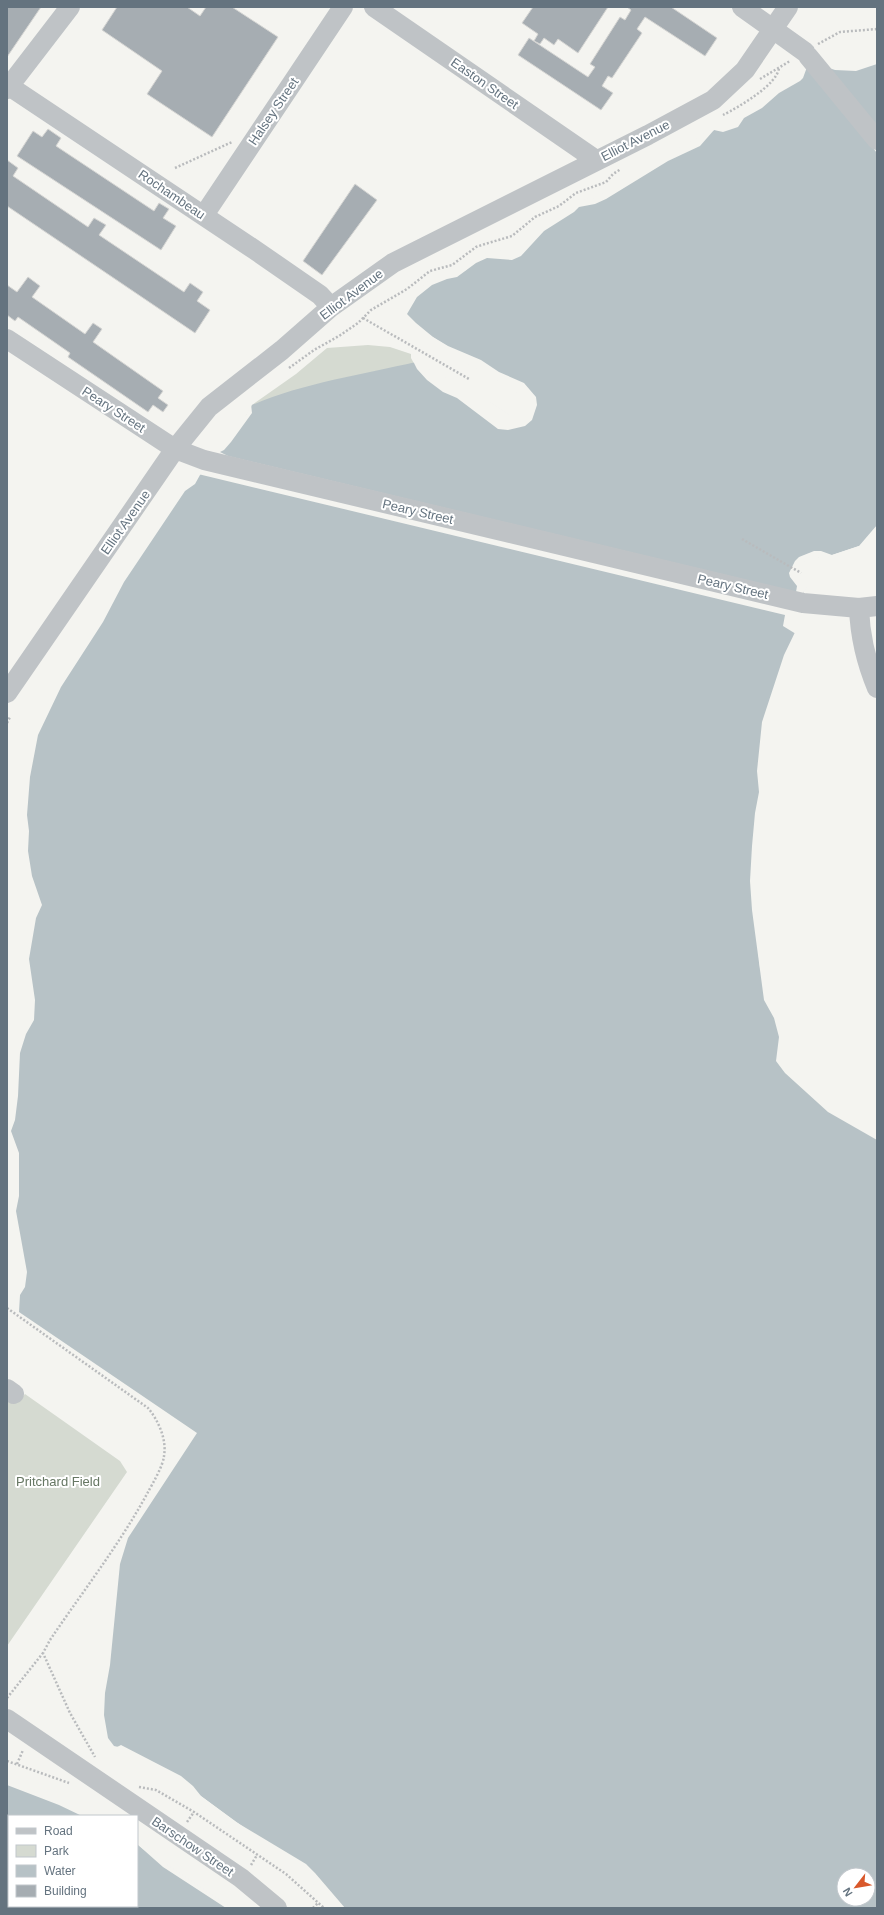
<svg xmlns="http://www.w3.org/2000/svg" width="884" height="1915" font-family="Arial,sans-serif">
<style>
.green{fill:#d5dad1}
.water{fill:#b7c2c6;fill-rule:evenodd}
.pier{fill:#f4f4f0}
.building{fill:#a6adb2;stroke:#d5d5d3}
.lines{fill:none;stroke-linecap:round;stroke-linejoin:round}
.path{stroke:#b9bbbd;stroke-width:2.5;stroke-dasharray:2 2;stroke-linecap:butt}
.minor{stroke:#bfc3c6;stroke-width:20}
.labels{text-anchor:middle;stroke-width:4;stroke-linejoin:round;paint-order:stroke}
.street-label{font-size:13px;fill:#64737f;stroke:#fff}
.park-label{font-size:13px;fill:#667763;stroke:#fff}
</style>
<rect width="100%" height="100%" fill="#f4f4f0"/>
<path class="green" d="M368 345 390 347 411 354V358L417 369 231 442 252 405 296 374 327 348Z
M25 1394 120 1461 127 1472 7 1646V1398L16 1403Z"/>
<path class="water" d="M877 62V525L859 546 832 555 800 560 795 569 805 587 796 618 799 624 784 655 762 722 757 771 759 792 755 813 752 846 750 881 752 910 764 1000 774 1018 779 1037 776 1061 785 1073 828 1112 877 1140V1908H340L299 1865 286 1858 187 1786 123 1748 114 1746 108 1738 104 1715 105 1693 110 1665 120 1564 128 1538 197 1433 19 1312 20 1295 25 1287 27 1272 16 1211 19 1196V1153L11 1131 15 1120 18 1096 20 1053 26 1034 34 1020 35 1000 29 959 36 918 42 905 32 876 28 851 29 831 27 815 30 777 38 735 61 687 103 622 124 582 185 491 195 484 200 475 247 416 252 405C300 384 364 374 416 362L421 369 510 417C523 413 521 405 520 393L403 318 423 286 466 270 477 258 512 250 564 214 578 202 595 200 714 130 724 129 800 78 807 67 853 69ZM844 1875H868V1899H844Z
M7 1785 59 1805 82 1816H9V1906H137V1844L165 1866 230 1908H7Z"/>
<path class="pier" d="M877 60V64L856 71 835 70 829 68 877 128V153L807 67 803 78 800 81 779 93 762 108 744 118 738 127 723 132 714 130 700 146 668 161 606 199 595 204 579 207 574 212 544 231 521 256 512 260 487 258 476 263 457 277 447 279 432 285 417 297 407 314 416 323 433 337 448 346 481 360 499 372 524 383 536 397 537 405 532 420 525 426 508 430 498 429 457 398 443 392 427 380 417 369 413 361 417 360 423 367 454 381 466 392 489 401 510 415 515 414 519 407 520 399 518 394 496 379 428 344 413 335 405 326 401 318 403 310 421 287 434 277 465 268 476 256 511 248 544 221 563 212 577 200 595 198 608 191 628 179 638 169 687 144 713 128 724 127 783 85 799 77 805 66 853 67Z
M251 404 252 413 231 442 224 450 220 452 228 456 796 592 797 586 790 577 789 573 795 561 799 557 814 551H821L832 555 859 546 860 547 833 557H822L801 562 797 569 807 587 803 593H805L798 618 801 624 796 634 783 626 785 615 198 474 216 449 246 415Z
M756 928 759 947 764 979 760 968Z
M121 1745 181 1776 193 1786 201 1796 236 1822 306 1864 315 1873 345 1908H337L297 1867 241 1834 191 1796 186 1788 142 1764 122 1750 115 1748Z
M137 1842 166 1864 232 1908H226L163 1867 137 1844Z"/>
<path class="building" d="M7 7H41L7 57Z
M117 7H187L200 16 206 7H232L278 37 212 137 147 94 162 71 102 30Z
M533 7H608L578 53 558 39 554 45 544 38 540 44 534 41 538 34 522 23Z
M627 7H671L717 38 705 56 645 17 637 29 642 33 612 78 608 76 602 86 613 93 601 110 518 55 529 38 588 77 595 67 590 64 620 17 625 20 631 10Z
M48 129 61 138 56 146 154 211 159 203 169 209 163 218 176 226 161 250 17 156 33 131 42 137Z
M7 160 18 168 13 176 88 227 94 218 106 225 99 235 184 292 190 283 203 292 197 301 210 310 195 333 7 206Z
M355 184 377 200 322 275 303 261Z
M28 277 40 286 32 297 85 334 93 323 102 329 93 342 163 391 158 398 168 405 163 412 153 405 148 412 68 357 70 353 18 317 15 321 7 315V285L17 292Z"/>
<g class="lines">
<path class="path" d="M818 44 840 32 877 29
M760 79 790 61
M723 115C737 108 779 84 779 67
M175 168 232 142
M363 318 469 379
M289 368 314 350 339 336 358 323 371 310 407 289 430 271 452 265 476 247 485 244 512 236 535 217 559 206 576 193 606 182 613 174 621 169
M742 539 801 573
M7 723 10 717
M7 1308 148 1408C158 1420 167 1439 164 1456 163 1466 153 1483 148 1492 120 1544 83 1591 50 1640L43 1653 70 1713 95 1757
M7 1698 43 1653
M7 1761 69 1783
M17 1764 23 1750
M139 1787 156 1790 194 1812 286 1874 324 1908
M187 1822 194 1812
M251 1865 257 1855
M313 1908 318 1903"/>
<path class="minor" d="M374 7 596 160
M742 7 805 52
M808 56 877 140
M9 86 255 250 320 295 331 307
M7 89 70 7
M204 215 343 7
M7 339 175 449 204 460 803 603 859 608 877 606
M859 608C860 636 866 662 877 688
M7 693 175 449 209 407 282 350 331 307 393 263 648 135 713 100 745 70 788 7
M7 1389 14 1394
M7 1719 241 1878 277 1908"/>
</g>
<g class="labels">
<g class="street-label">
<text transform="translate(485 83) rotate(35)" y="5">Easton Street</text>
<text transform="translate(273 111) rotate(-56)" y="5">Halsey Street</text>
<text transform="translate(635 140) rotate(-27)" y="5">Elliot Avenue</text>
<text transform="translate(172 194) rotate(34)" y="5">Rochambeau</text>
<text transform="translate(351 294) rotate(-37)" y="5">Elliot Avenue</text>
<text transform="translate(114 409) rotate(33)" y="5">Peary Street</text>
<text transform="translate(418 511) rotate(13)" y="5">Peary Street</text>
<text transform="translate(125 522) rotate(-55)" y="5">Elliot Avenue</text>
<text transform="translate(733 586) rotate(13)" y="5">Peary Street</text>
<text transform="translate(193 1846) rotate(34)" y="5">Barschow Street</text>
</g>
<g class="park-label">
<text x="58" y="1486">Pritchard Field</text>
</g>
</g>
<rect width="884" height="1915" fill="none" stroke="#64737f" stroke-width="16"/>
<rect x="8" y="1815" width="130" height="92" fill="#ffffff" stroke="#c1c7cc"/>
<rect x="16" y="1828" width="20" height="6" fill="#bfc3c6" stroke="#c1c7cc"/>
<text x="44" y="1835" font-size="12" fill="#64737f">Road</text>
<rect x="16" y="1845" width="20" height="12" fill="#d5dad1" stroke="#c1c7cc"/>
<text x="44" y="1855" font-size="12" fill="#64737f">Park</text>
<rect x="16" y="1865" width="20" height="12" fill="#b7c2c6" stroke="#c1c7cc"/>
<text x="44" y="1875" font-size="12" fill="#64737f">Water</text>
<rect x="16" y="1885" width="20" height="12" fill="#a6adb2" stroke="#c1c7cc"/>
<text x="44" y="1895" font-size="12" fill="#64737f">Building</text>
<g transform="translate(856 1887) rotate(239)"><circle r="19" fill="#ffffff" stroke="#c1c7cc"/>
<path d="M0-3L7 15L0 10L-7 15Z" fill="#d9582b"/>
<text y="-6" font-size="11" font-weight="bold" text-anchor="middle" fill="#64737f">N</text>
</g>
</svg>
